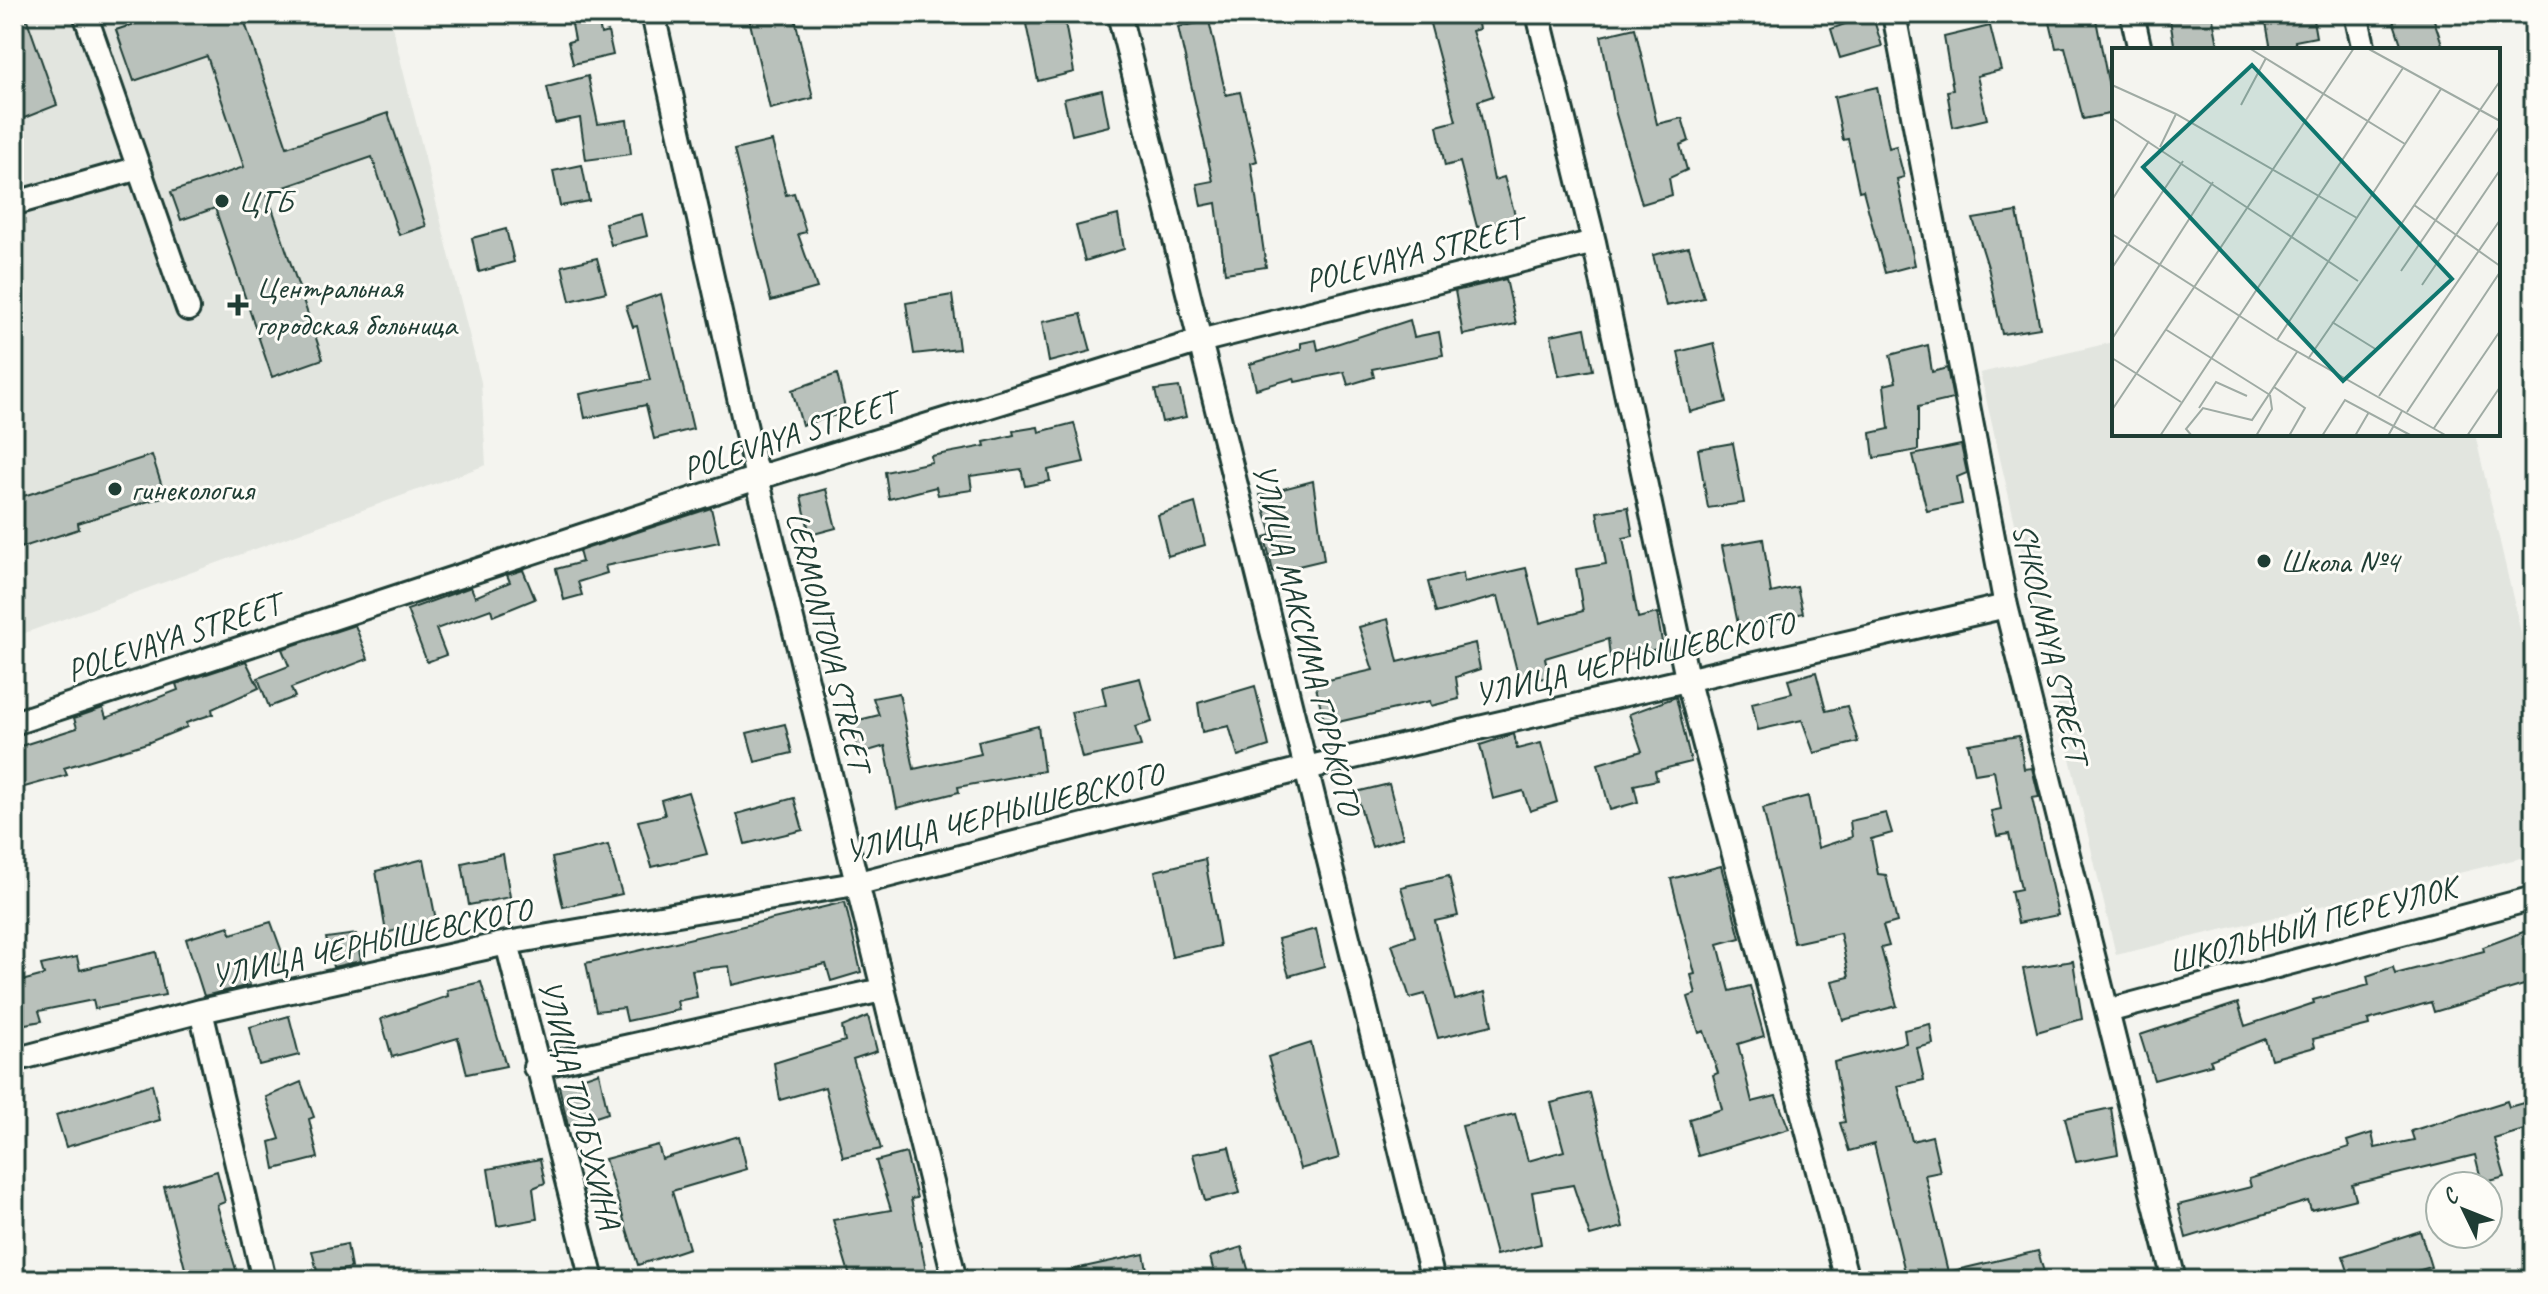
<svg xmlns="http://www.w3.org/2000/svg" width="2548" height="1294" font-family="Caveat,sans-serif">
<style>
.built{fill:#e2e5df}
.building{fill:#b9c1bb;stroke:#1f3d34;stroke-width:2}
.lines{fill:none;stroke-linecap:round;stroke-linejoin:round}
.minor-casing{stroke:#1f3d34;stroke-width:28}
.minor{stroke:#fdfcf7;stroke-width:22}
.poi-dot{fill:#1f3d34;stroke:#fdfcf7;stroke-width:3}
.labels{text-anchor:middle;stroke-width:6;stroke-linejoin:round;paint-order:stroke}
.poi-label{font-size:32px;fill:#1f3d34;stroke:#fdfcf7;text-anchor:start}
.street-label{font-size:32px;fill:#1f3d34;stroke:#fdfcf7}
.inset-road{fill:none;stroke:#9faba4;stroke-width:2}
.view{fill:#0f766e;fill-opacity:0.15;stroke:#0f766e;stroke-width:4}
.inset-edge{fill:none;stroke:#1f3d34;stroke-width:4}
</style>
<rect width="100%" height="100%" fill="#f4f4ef"/>
<filter id="ink" filterUnits="userSpaceOnUse"><feTurbulence type="fractalNoise" baseFrequency=".0125" numOctaves="2"/><feDisplacementMap in="SourceGraphic" scale="16" xChannelSelector="R" yChannelSelector="G"/><feConvolveMatrix kernelMatrix="1 2 1 2 8 2 1 2 1" color-interpolation-filters="sRGB"/></filter>
<g filter="url(#ink)">
<path class="built" d="M14 14H389L481 382 486 465 14 637Z
M2114 342V434H2475L2534 689V855L2116 955 1980 373Z"/>
<path class="building" d="M14 14H25L57 105 14 122Z
M164 14H242L287 147 388 113 426 226 399 235 372 157 267 193 323 359 272 377 215 208 181 220 171 192 244 167 207 56 134 81 116 30Z
M570 14H597L601 34 608 32 613 55 573 64 568 42 575 40Z
M748 14H794L813 98 770 109Z
M1452 14H1476L1479 29 1472 31 1493 96 1478 101 1494 180 1504 177 1516 218 1477 227 1460 162 1445 166 1437 126 1456 121 1429 20Z
M1872 14 1882 46 1840 58 1831 29Z
M2048 14H2095L2114 113 2083 119 2065 47 2056 48Z
M2169 14H2212L2219 50H2175Z
M2279 14H2312L2316 37 2295 41 2296 50H2271L2265 17Z
M2391 14H2432L2444 50H2403Z
M1064 17 1074 72 1038 81 1026 24Z
M1209 21 1226 95 1240 92 1257 161 1251 163 1266 267 1225 273 1216 203 1201 206 1197 184 1213 181 1178 27Z
M1990 26 2001 70 1977 76 1987 119 1953 127 1947 91 1953 90 1944 37Z
M1635 28 1657 124 1682 118 1689 141 1680 145 1687 170 1669 178 1672 195 1642 204 1616 114 1601 36Z
M588 76 598 124 627 120 631 154 586 160 580 118 555 123 547 87Z
M1877 87 1889 148 1896 146 1904 177 1897 179 1915 265 1885 273 1863 190 1859 191 1848 139 1843 140 1834 97Z
M1102 90 1109 126 1072 135 1064 99Z
M772 141 786 195 794 193 806 232 798 234 817 288 771 301 734 150Z
M582 165 589 201 560 206 553 171Z
M2017 212 2040 328 2002 334 1988 267 1973 219Z
M642 214 647 236 611 245 605 223Z
M1118 215 1124 249 1085 261 1076 226Z
M506 229 514 262 479 272 472 238Z
M1689 247 1704 298 1666 306 1653 255Z
M597 258 606 292 570 301 562 266Z
M1506 279 1516 324 1463 335 1455 291Z
M661 294 693 429 654 439 646 405 585 418 580 394 650 380 637 326 633 327 626 306Z
M952 295 959 349 914 354 906 303Z
M1081 314 1091 351 1049 362 1042 322Z
M1410 320 1414 337 1439 332 1443 355 1372 369 1374 377 1348 385 1344 372 1295 382 1294 378 1256 389 1250 364 1301 349V343L1316 340 1318 350Z
M1585 328 1593 370 1559 376 1551 335Z
M1714 343 1727 402 1690 412 1678 352Z
M1928 345 1932 372 1947 368 1953 399 1918 407V450L1874 458 1871 433 1889 429 1884 385 1896 382 1890 355Z
M837 374 846 412 802 425 792 390Z
M1179 387 1186 417 1162 422 1155 390Z
M1074 423 1084 462 1048 470 1050 481 1025 486 1021 469 970 476 972 490 938 495 936 487 889 499 885 472 932 462 931 456 985 446 984 442 1014 435 1013 431 1038 427 1039 432Z
M1733 443 1744 503 1708 508 1698 449Z
M1961 445 1967 473 1957 477 1962 504 1927 511 1913 455Z
M152 455 165 496 78 523 79 529 14 550V499Z
M1313 481 1324 560 1273 572 1265 537 1272 535 1260 495Z
M826 489 836 528 810 535 801 496Z
M1195 503 1205 545 1168 556 1158 515Z
M1628 507 1633 536 1623 538 1638 618 1657 613 1663 648 1610 658 1608 639 1545 658 1549 677 1520 683 1498 596 1436 613 1428 582 1463 573 1464 582 1526 568 1540 623 1583 611 1576 569 1606 564 1597 512Z
M711 508 719 542 605 566 607 573 578 582 582 595 564 600 556 569 582 562 579 551Z
M1763 539 1771 593 1797 587 1803 613 1739 629 1722 546Z
M523 570 535 599 493 616 491 609 436 629 446 655 427 662 407 610 471 587 475 597 510 582 507 575Z
M1388 619 1398 662 1475 643 1480 669 1456 677 1459 699 1431 706 1430 701 1325 725 1315 683 1373 670 1359 627Z
M355 625 368 659 291 688 295 697 269 707 258 678 289 666 282 649Z
M246 661 259 688 212 709 213 714 186 723 187 727 147 743 64 768 67 775 14 790V748L77 728 74 718 103 708 106 718 178 690 176 684Z
M1816 672 1826 711 1847 706 1858 742 1814 753 1802 720 1758 730 1752 703 1792 693 1788 680Z
M1140 678 1152 722 1135 727 1141 746 1082 758 1071 712 1106 705 1102 687Z
M1255 686 1269 746 1238 756 1229 726 1202 732 1198 703Z
M899 693 914 769 981 754 978 741 1038 726 1044 771 958 787 959 792 897 808 885 746 858 754 851 722 879 715 873 698Z
M1676 697 1691 762 1655 771 1657 780 1634 785 1638 802 1610 810 1598 764 1642 751 1629 714Z
M785 724 792 753 755 762 747 733Z
M1514 734 1517 749 1541 743 1557 802 1530 811 1523 791 1493 799 1480 745Z
M2019 736 2024 769 2032 768 2039 797 2032 798 2058 915 2018 923 2011 891 2021 889 2009 834 1997 836 1991 811 2001 809 1994 771 1975 774 1968 744Z
M1389 784 1403 837 1372 847 1356 792Z
M688 792 707 854 652 867 638 821 665 815 661 800Z
M1808 796 1818 848 1852 837 1850 821 1886 813 1892 833 1871 839 1878 874 1886 875 1897 922 1883 926 1889 946 1881 948 1897 1006 1843 1020 1832 981 1849 977 1840 933 1794 943 1763 808Z
M794 798 803 830 745 844 737 814Z
M608 845 622 894 563 907 552 858Z
M503 854 510 897 469 905 462 863Z
M424 859 436 920 386 933 376 871Z
M1205 859 1220 946 1172 957 1155 871Z
M1721 866 1740 938 1718 944 1730 991 1750 986 1764 1036 1738 1044 1752 1102 1776 1096 1789 1129 1698 1156 1689 1119 1722 1109 1713 1075 1718 1073 1704 1031 1699 1033 1688 997 1696 994 1691 975 1695 974 1671 879Z
M1449 876 1458 916 1435 921 1455 1000 1485 992 1492 1025 1438 1038 1425 994 1410 998 1392 944 1415 936 1401 887Z
M845 902 861 972 831 981 826 964 732 985 729 966 692 970 697 997 677 1001 679 1010 627 1021 624 1008 596 1011 586 963Z
M271 922 286 963 245 972 250 985 204 996 186 939 229 926 231 934Z
M2534 928V982L2434 1012 2431 1002 2368 1020 2369 1025 2313 1039 2315 1047 2271 1059 2265 1039 2210 1060 2212 1064 2154 1080 2140 1035 2238 1003 2245 1026 2314 1003 2313 1000 2369 985 2367 976 2393 967 2395 974 2484 951 2483 947Z
M1316 929 1324 966 1289 976 1278 939Z
M356 934 361 961 333 967 326 938Z
M156 952 165 995 95 1009 93 1000 39 1011 42 1021 14 1026V983L44 975 41 965 77 957 80 970Z
M2073 961 2082 1019 2037 1032 2023 969Z
M481 982 506 1066 467 1074 458 1038 392 1057 381 1019 448 996 447 990Z
M289 1016 299 1055 259 1065 250 1027Z
M868 1016 877 1051 853 1059 881 1149 843 1157 825 1087 780 1100 774 1063 845 1041 842 1027Z
M1930 1024 1933 1044 1917 1048 1924 1080 1898 1086 1912 1141 1932 1136 1940 1172 1925 1175 1948 1272 2038 1251 2045 1276 2029 1280H1907L1874 1144 1849 1151 1840 1123 1845 1122 1834 1062 1906 1043 1904 1030Z
M1311 1043 1339 1158 1300 1169 1268 1057Z
M599 1072 608 1113 568 1126 559 1086Z
M301 1082 314 1117 309 1119 318 1158 275 1169 270 1142 280 1139 266 1097Z
M152 1084 160 1120 66 1147 56 1115Z
M1590 1093 1623 1227 1590 1236 1573 1185 1532 1192 1541 1244 1496 1255 1462 1126 1515 1114 1528 1161 1564 1151 1551 1103Z
M2534 1100V1127L2494 1139 2505 1177 2482 1183 2475 1155 2352 1185 2356 1199 2311 1210 2308 1201 2186 1238 2178 1205 2251 1187 2249 1179 2349 1147 2347 1141 2372 1133 2375 1148 2414 1140 2411 1131 2507 1101 2509 1107Z
M2111 1108 2118 1154 2076 1162 2065 1118Z
M739 1136 747 1169 672 1191 689 1248 638 1265 605 1159 658 1145 662 1159Z
M1229 1147 1240 1193 1205 1201 1193 1154Z
M906 1153 917 1198 911 1199 928 1280H851L833 1220 891 1210 876 1161Z
M540 1159 545 1183 533 1188 537 1219 497 1226 488 1169Z
M217 1171 225 1202 217 1205 239 1280H188L164 1187Z
M2420 1231 2431 1267 2385 1280H2351L2343 1256Z
M347 1244 351 1268 318 1275 312 1251Z
M1242 1247 1251 1280H1216L1210 1257Z
M1144 1254 1149 1280H1062L1061 1272Z"/>
<g class="lines">
<defs>
<path id="minor" d="M85 14 188 309
M653 14 757 478 955 1280
M1119 14 1433 1280
M1538 14 1594 242 1687 678 1847 1280
M1894 14 2006 606 2174 1280
M2132 14 2140 50
M2356 14 2364 50
M23 201 139 168
M14 723 757 478 1200 341 1594 242
M507 943 592 1280
M201 1011 264 1280
M2107 1011 2534 898
M14 1060 201 1011 507 943 855 884 1306 768 2006 606
M535 1067 882 990"/>
</defs>
<use href="#minor" class="minor-casing"/>
<use href="#minor" class="minor"/>
</g>
</g>
<g class="poi-dot">
<circle cx="222" cy="201" r="8"/>
<path d="M234 293h8v8h8v8h-8v8h-8v-8h-8v-8h8z"/>
<circle cx="115" cy="489" r="8"/>
<circle cx="2264" cy="561" r="8"/>
</g>
<g class="labels">
<g class="poi-label">
<text x="238" y="212">ЦГБ</text>
<text x="256" y="298">Центральная<tspan x="256" dy="37">городская больница</tspan></text>
<text x="131" y="500">гинекология</text>
<text x="2280" y="572">Школа №4</text>
</g>
<g class="street-label">
<text transform="translate(1413 254) rotate(-14)" y="11">POLEVAYA STREET</text>
<text transform="translate(789 435) rotate(-18)" y="11">POLEVAYA STREET</text>
<text transform="translate(173 637) rotate(-18)" y="11">POLEVAYA STREET</text>
<text transform="translate(1307 639) rotate(76)" y="11">УЛИЦА МАКСИМА ГОРЬКОГО</text>
<text transform="translate(829 641) rotate(76)" y="11">LERMONTOVA STREET</text>
<text transform="translate(2051 643) rotate(77)" y="11">SHKOLNAYA STREET</text>
<text transform="translate(1634 658) rotate(-13)" y="11">УЛИЦА ЧЕРНЫШЕВСКОГО</text>
<text transform="translate(1004 812) rotate(-14)" y="11">УЛИЦА ЧЕРНЫШЕВСКОГО</text>
<text transform="translate(2312 924) rotate(-15)" y="11">ШКОЛЬНЫЙ ПЕРЕУЛОК</text>
<text transform="translate(371 942) rotate(-12)" y="11">УЛИЦА ЧЕРНЫШЕВСКОГО</text>
<text transform="translate(580 1104) rotate(76)" y="11">УЛИЦА ТОЛБУХИНА</text>
</g>
</g>
<g transform="translate(2112 48)">
<rect width="388" height="388" fill="#f4f4ef"/>
<path class="inset-road" d="M137 0 293 96M255 0 388 73M0 37 64 66 245 170M129 57 154 10M0 70 246 233M48 99 64 66M0 152 37 93M302 157 388 218M0 186 165 292 335 388M0 220 71 113M289 223 388 78M310 237 388 122M220 274 265 302M53 281 158 347M0 291 101 134M165 292 329 41M0 310 69 354M196 311 388 33M162 339 193 360 177 388M267 348 388 172M87 360 104 334 135 348M0 362 242 0M295 364 388 224M322 380 388 283M48 388 291 20M80 388 74 381 91 360 140 372 185 304M144 388 160 361 158 347M210 388 233 352 300 388M243 388 257 364M276 388 290 363M355 388 388 339"/>
<path class="view" d="M140 17 340 231 231 333 31 119Z"/>
<rect width="388" height="388" class="inset-edge"/>
</g>
<rect width="2548" height="1294" fill="none" stroke="#fdfcf7" stroke-width="48"/>
<rect x="24" y="24" width="2500" height="1246" fill="none" stroke="#1f3d34" stroke-width="3" filter="url(#ink)"/>
<g transform="translate(2464 1210) rotate(313)"><circle r="38" fill="#fdfcf7" stroke="#a4b0a9" stroke-width="2"/>
<path d="M0-6L14 30L0 20L-14 30Z" fill="#1f3d34"/>
<text y="-12" font-size="22" font-weight="bold" text-anchor="middle" fill="#1f3d34">С</text>
</g>
</svg>
